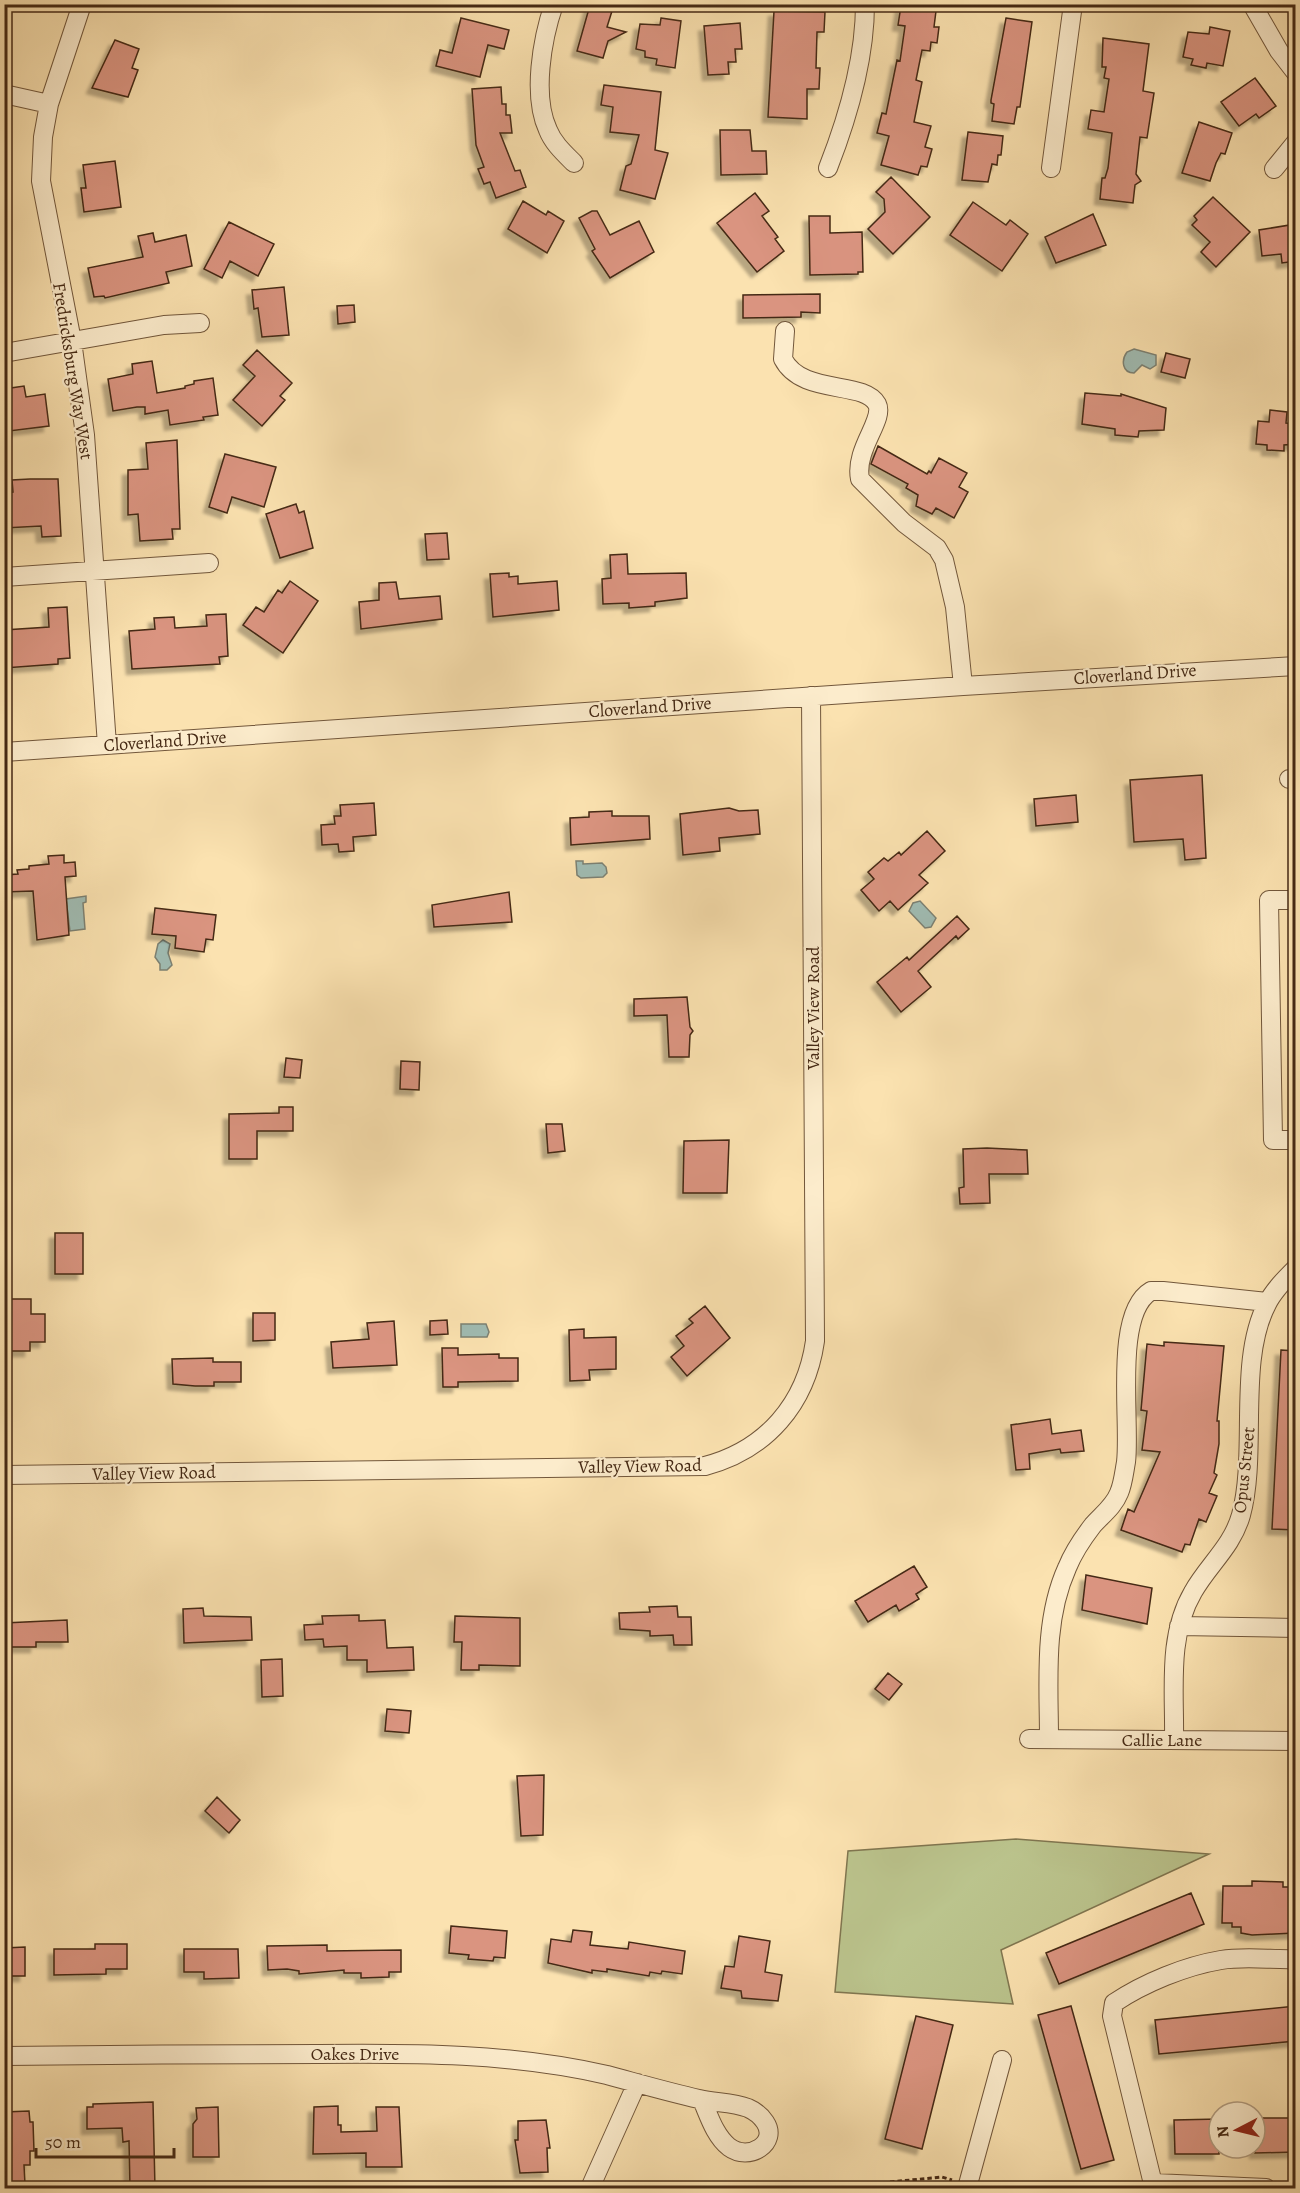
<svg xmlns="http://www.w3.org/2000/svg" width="1300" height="2193" font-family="Alegreya,serif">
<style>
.green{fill:#bbc48d;stroke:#807650;stroke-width:1.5}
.water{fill:#a0bcb3;stroke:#7c8173;stroke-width:1.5}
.building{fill:#da9480;stroke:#452914;stroke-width:1.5;filter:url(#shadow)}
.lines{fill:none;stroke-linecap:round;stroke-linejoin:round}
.minor-casing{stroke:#72573b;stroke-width:20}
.path{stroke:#452914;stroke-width:3;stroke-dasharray:4.5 3;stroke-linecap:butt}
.minor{stroke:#fceccc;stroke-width:18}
.labels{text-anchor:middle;stroke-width:4.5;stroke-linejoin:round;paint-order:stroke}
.street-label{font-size:18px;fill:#452914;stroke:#fceccc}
</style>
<defs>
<filter id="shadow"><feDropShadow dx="-5.5" dy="5.5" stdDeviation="1.5" flood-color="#0004"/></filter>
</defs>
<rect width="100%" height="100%" fill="#fbe2b0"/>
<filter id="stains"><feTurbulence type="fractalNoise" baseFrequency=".00333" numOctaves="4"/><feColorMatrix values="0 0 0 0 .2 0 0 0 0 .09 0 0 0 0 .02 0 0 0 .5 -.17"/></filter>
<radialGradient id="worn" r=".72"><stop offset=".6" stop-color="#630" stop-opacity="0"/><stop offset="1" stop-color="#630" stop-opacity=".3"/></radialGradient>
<path class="green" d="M1016 1839 1209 1854 1001 1950 1013 2004 835 1992 848 1851Z"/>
<path class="water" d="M1134 349 1156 355V365L1150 369 1142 365 1134 373C1122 373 1121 360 1127 352Z
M576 861H583V864L602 863 606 867 607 873 603 877 581 878 577 875Z
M86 896V902L83 903 85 929 70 931 66 899Z
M920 901 936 918 931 927 925 928 909 911 913 903Z
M163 940 170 944 168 953 172 965 167 970H160V964L155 957 158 944Z
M486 1324 489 1332 487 1337H461V1324Z"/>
<path class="building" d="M590 5 612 11 607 27 626 32 608 41 603 58 577 51Z
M901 6 936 11 934 27H939L937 43 931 42 930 51 922 50 916 80 922 82 914 122 931 126 925 147 932 149 927 167 921 166 918 175 881 165 889 136 877 133 882 113 886 114 897 60 900 61 905 26 898 25Z
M774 11 825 12 824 32H817L816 68H820L819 89H807V119L768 117Z
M461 18 509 30 504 49 488 45 480 77 436 66 440 50 452 53Z
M661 18 681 21 675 68 656 65 657 59 645 57V51L636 49 640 24 660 25Z
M1006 18 1032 22 1020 107H1017L1014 124 992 121 994 104 991 103V100Z
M740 23 742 49H735L736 62H728L729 74 708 75 704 26Z
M1210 27 1230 31 1223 66 1207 63 1206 68 1191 65 1193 59 1183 57 1188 32 1209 34Z
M1103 38 1149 44 1143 91 1154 93 1147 138 1140 137 1136 174 1141 181 1135 185 1133 203 1100 199 1102 178H1105L1108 168 1112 133 1088 129 1091 110 1104 112 1109 79 1104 78 1106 67H1102Z
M115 40 139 49 132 68 138 70 128 97 92 88Z
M1255 78 1276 106 1259 118 1256 114 1239 126 1221 102Z
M604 85 661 92 655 150 668 153 655 199 620 190 626 166 631 164 639 135 610 132 613 107 601 105Z
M501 87 502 104H506V115H510L512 133H500L515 171 520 170 526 187 496 198 490 182 484 184 478 169 484 167 476 145 472 89Z
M1199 122 1232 133 1225 154 1221 153 1216 163 1210 181 1182 173Z
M720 130H750L752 151H766L767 174 721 175Z
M968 132 1003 136 1001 155H998L997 165 992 164 988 182 962 180Z
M115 161 121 207 84 212 81 188H86L83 165Z
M891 177 930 217 893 254 868 229 885 212 884 199 876 192Z
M755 193 769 211 762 216 778 237 775 239 784 251 757 272 717 223Z
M1213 197 1250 232 1216 267 1201 252 1210 242 1192 225 1197 220 1194 216Z
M523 201 546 215 548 211 564 221 547 253 508 229Z
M973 202 1006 225 1010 220 1028 234 1002 271 950 235Z
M592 211H597L610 235 639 221 654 252 610 278 592 251 595 249 579 218Z
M1093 214 1106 245 1056 263 1045 237Z
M809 216H830V233L862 232 863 272H858V274L810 275Z
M229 222 274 244 258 276 230 261 222 278 204 269Z
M1296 224V261L1282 263 1281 254 1262 256 1259 230Z
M153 233 155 242 186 235 192 266 166 272 169 283 105 298 104 296 94 297 88 268 143 257 138 236Z
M284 287 289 335 262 337 258 308 254 309 252 290Z
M820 294V313L801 312V317L743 318V295Z
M354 305 355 322 338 324 337 306Z
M257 350 292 383 280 396 285 400 262 426 233 400 255 376 243 365Z
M1166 353 1190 359 1185 378 1161 372Z
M152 361 157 393 185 388V386L194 384V381L213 378 218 415 203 417 204 420 170 425 168 410 145 414V407H137L113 411 108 379 133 374 132 364Z
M24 386 26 397 45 394 49 426 9 431 4 389Z
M1085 393 1121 396V394L1166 408 1164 430 1139 431 1138 437 1115 435V429L1082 424Z
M1270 410 1287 412 1286 423 1296 424V444L1284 445V451L1267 450V445L1256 444 1258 421 1269 422Z
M177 440 180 529H172L173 539 140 541 138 514 128 515V470L148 469 146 443Z
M878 446 927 474 929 471 931 473 939 458 967 473 959 487 968 492 954 518 936 508 932 514 916 506 918 495 906 488 908 484 871 464Z
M225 454 276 467 264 507 232 497 227 513 209 507Z
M30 479H58L61 536 42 537 41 526 4 528V493L13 492 12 480Z
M296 504 299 513 304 511 313 548 280 558 266 514Z
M447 533 449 559 427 560 425 534Z
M627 554 628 574 686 573 687 598 655 602V606L629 608V603L603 604 602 579 611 578 610 555Z
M509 573V577L518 576V584L557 581 559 610 493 617 490 574Z
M290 581 318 601 283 653 243 625 256 607 264 612 278 590 282 593Z
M396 582 399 599 440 596 442 619 361 629 359 602 379 600V583Z
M67 607 70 658 58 659V664L4 668V630L49 627 48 608Z
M226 614 228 656 219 657 220 664 132 669 129 631 155 629 154 618 174 617 175 628 207 626 206 615Z
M1202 775 1206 858 1185 860 1183 839 1134 842 1130 780Z
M1076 795 1078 822 1036 826 1034 799Z
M374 803 376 835 353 837 354 851 339 852 338 844 322 845 321 825 335 824 334 816H341L340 805Z
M729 808 739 811 758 810 760 834 719 838 720 851 683 855 680 814Z
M612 811V816H649L650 839 571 845 570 818 589 817V812Z
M927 831 945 851 919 875 928 883 898 910 890 901 879 911 861 890 874 879 868 872 884 858 888 861 899 852 901 855Z
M64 855V863L75 862 76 876 65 877 69 935 37 940 33 891 4 892V875L18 874 17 870 29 869V866L49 864 48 856Z
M509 892 512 922 434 927 432 905Z
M155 908 216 915 213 940 206 939 204 952 175 948 176 936 152 934Z
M957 916 969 929 958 939 956 936 918 971 931 987 901 1012 877 982 907 957 909 960Z
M687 997 690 1027 693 1031 690 1035 689 1057H669L667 1015 634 1016V999Z
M286 1058 302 1060 300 1078 284 1077Z
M401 1061 420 1062 419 1090 400 1089Z
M279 1107H293V1131H257V1159H229V1114L279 1113Z
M546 1124H562L565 1151 548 1153Z
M729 1140 727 1193H683L684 1141Z
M987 1148 1027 1150 1028 1174H989L990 1203 960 1204 959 1188 964 1187 963 1149Z
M55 1233H83V1274H55Z
M7 1299H31V1314H45V1342H30V1351H4Z
M705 1306 730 1338 687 1376 671 1357 684 1346 676 1336 693 1323 689 1319Z
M253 1313H275V1340L253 1341Z
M447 1320 448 1334 430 1335V1321Z
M394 1321 397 1365 333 1368 331 1342 369 1339 367 1323Z
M584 1329V1338L616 1337V1369L589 1370 590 1380 570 1381 569 1330Z
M1164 1342 1224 1346 1217 1421H1219V1444L1214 1473 1217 1475 1209 1493 1217 1496 1206 1522 1199 1519 1190 1545 1185 1544 1182 1552 1121 1530 1128 1509 1134 1512 1160 1452 1142 1450 1147 1411 1141 1410 1147 1344 1164 1346Z
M442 1348H458V1355L499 1354V1358H518V1381L458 1382V1387H443Z
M1281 1350 1296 1351V1530L1272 1529Z
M213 1358V1362H241V1382H214V1386H195L173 1384 172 1359Z
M1050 1419 1052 1434 1081 1430 1084 1451 1061 1453 1060 1449 1029 1454 1030 1469 1016 1470 1011 1425Z
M914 1566 927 1587 916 1594 919 1599 899 1611 896 1605 868 1622 855 1601Z
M1086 1575 1152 1588 1147 1624 1082 1610Z
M677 1606 678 1617H691L692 1645H674L673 1635 650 1636V1631L620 1629 619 1613 650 1612 649 1607Z
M203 1608 204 1616 251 1617 252 1640 184 1643 183 1609Z
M359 1615V1621L385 1620 387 1648 413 1647 414 1670 367 1672V1660H347V1646L324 1647 323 1639 305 1640 304 1625 323 1624 322 1616Z
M455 1616 520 1618V1666L479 1665V1670H461L462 1642H454Z
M67 1620 68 1642H36V1647H4V1623Z
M282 1659 283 1696 262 1697 261 1660Z
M888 1673 902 1684 889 1700 875 1689Z
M387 1709 411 1711 409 1733 385 1731Z
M544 1775 543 1835 521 1836 517 1776Z
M217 1797 240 1820 229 1833 205 1811Z
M1252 1881 1283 1882V1887H1295V1933L1252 1935 1241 1933V1927H1232V1923H1222L1223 1886H1252Z
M1191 1893 1204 1924 1059 1984 1046 1953Z
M451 1926 507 1931 505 1958 494 1957 493 1961 468 1959 469 1955 449 1953Z
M573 1930 592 1932 590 1945 628 1949 629 1942 685 1951 682 1974 662 1971 661 1974 650 1972 649 1976 607 1969V1972L592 1970V1973L548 1963 551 1939 571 1942Z
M739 1936 770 1941 765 1972 782 1975 778 2001 742 1998 741 1991 721 1988 725 1966 734 1967Z
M95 1944H127V1969H106V1974L54 1975V1949H95Z
M327 1945V1951L401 1950V1972H389V1977L361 1978V1973H344V1970L299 1974V1971L287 1969 268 1970 267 1946Z
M25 1947V1976H4V1948Z
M184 1949H238L239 1978 204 1979V1972H184Z
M1071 2006 1114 2160 1081 2169 1038 2015Z
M1296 2006V2041L1159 2054 1155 2020Z
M916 2016 953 2025 922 2149 885 2139Z
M153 2102 155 2188H130L129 2141 123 2142 122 2128 87 2129V2107H93V2104Z
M338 2106V2125H341V2132L377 2131 376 2107H399L402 2167H366V2153L313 2154 314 2107Z
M218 2107 219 2157H193V2124L197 2119 196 2108Z
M29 2111 30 2122H33L34 2151H30V2165H24L25 2184 4 2185V2112Z
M1255 2118H1296V2152L1255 2153Z
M1219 2119V2154H1175L1174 2120Z
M546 2120 550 2148H547L548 2172 520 2173 515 2140H518V2121Z"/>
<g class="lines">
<defs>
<path id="minor" d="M82 4 49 104 43 137 41 181 72 341 85 435 107 745
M554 4C542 39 532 96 548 130 553 143 564 153 574 163
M1252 4 1279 51 1296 73
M4 94 49 104
M828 168C848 117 865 60 865 4
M1051 168 1073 4
M1274 169 1296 142
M785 331 783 359C802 396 864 380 877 404 885 420 854 449 860 479L904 523 937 548 944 560 955 607 963 686
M4 353 164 325 200 323
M4 577 209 563
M4 752 963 686 1296 666
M1289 779H1296
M1296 900H1269L1273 1140H1296
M4 1475 705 1466C766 1450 806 1404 815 1341L811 696
M1179 1626 1296 1628
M1029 1739 1296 1741
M1049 1739C1049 1683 1043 1621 1067 1568 1073 1553 1083 1538 1093 1525 1102 1515 1114 1506 1119 1493 1123 1484 1124 1473 1126 1462 1131 1422 1113 1313 1151 1291H1163L1267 1302
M1174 1740C1175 1691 1167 1636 1193 1592 1208 1565 1232 1547 1241 1515 1258 1453 1237 1361 1267 1304 1273 1291 1286 1278 1296 1268
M4 2056C109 2055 213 2054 318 2054 414 2053 512 2053 607 2075 637 2083 668 2092 699 2099 715 2103 732 2102 748 2108 755 2111 761 2116 765 2122 779 2143 749 2162 729 2147 715 2136 709 2116 702 2100
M1154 2183 1266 2188
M590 2188 637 2083
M967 2188 1002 2060
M1154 2188 1112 2016 1114 2003C1144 1983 1185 1966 1221 1960 1245 1956 1272 1960 1296 1959"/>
</defs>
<use href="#minor" class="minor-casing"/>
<path class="path" d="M1046 8V4
M890 2182 942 2177 952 2180"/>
<use href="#minor" class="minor"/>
</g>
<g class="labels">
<g class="street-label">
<text transform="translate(73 371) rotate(81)" y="6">Fredricksburg Way West</text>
<text transform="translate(1135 674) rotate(-4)" y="6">Cloverland Drive</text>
<text transform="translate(650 707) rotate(-4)" y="6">Cloverland Drive</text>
<text transform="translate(165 741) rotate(-4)" y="6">Cloverland Drive</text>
<text transform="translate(813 1008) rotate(-90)" y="6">Valley View Road</text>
<text transform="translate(640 1466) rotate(-1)" y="6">Valley View Road</text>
<text transform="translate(1244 1470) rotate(-84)" y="6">Opus Street</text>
<text transform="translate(154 1473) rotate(-1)" y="6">Valley View Road</text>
<text x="1162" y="1746">Callie Lane</text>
<text x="355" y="2060">Oakes Drive</text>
</g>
</g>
<rect width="1300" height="2193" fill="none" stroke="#fbe2b0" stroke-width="24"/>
<rect x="6" y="6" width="1288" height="2181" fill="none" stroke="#452914" stroke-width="3"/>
<rect x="12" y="12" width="1276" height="2169" fill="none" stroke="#452914" stroke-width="1.5"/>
<g transform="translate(1237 2130) rotate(263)"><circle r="28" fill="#fceccc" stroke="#b39e82" stroke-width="1.5"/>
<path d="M0-4.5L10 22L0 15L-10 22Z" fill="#8f2418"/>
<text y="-9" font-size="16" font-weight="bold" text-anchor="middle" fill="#452914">N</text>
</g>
<path d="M36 2148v9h138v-9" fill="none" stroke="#452914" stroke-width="3"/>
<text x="45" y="2148" font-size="18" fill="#452914" stroke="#fceccc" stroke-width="4.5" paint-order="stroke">50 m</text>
<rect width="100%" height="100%" filter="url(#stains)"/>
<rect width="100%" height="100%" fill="url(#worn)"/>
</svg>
